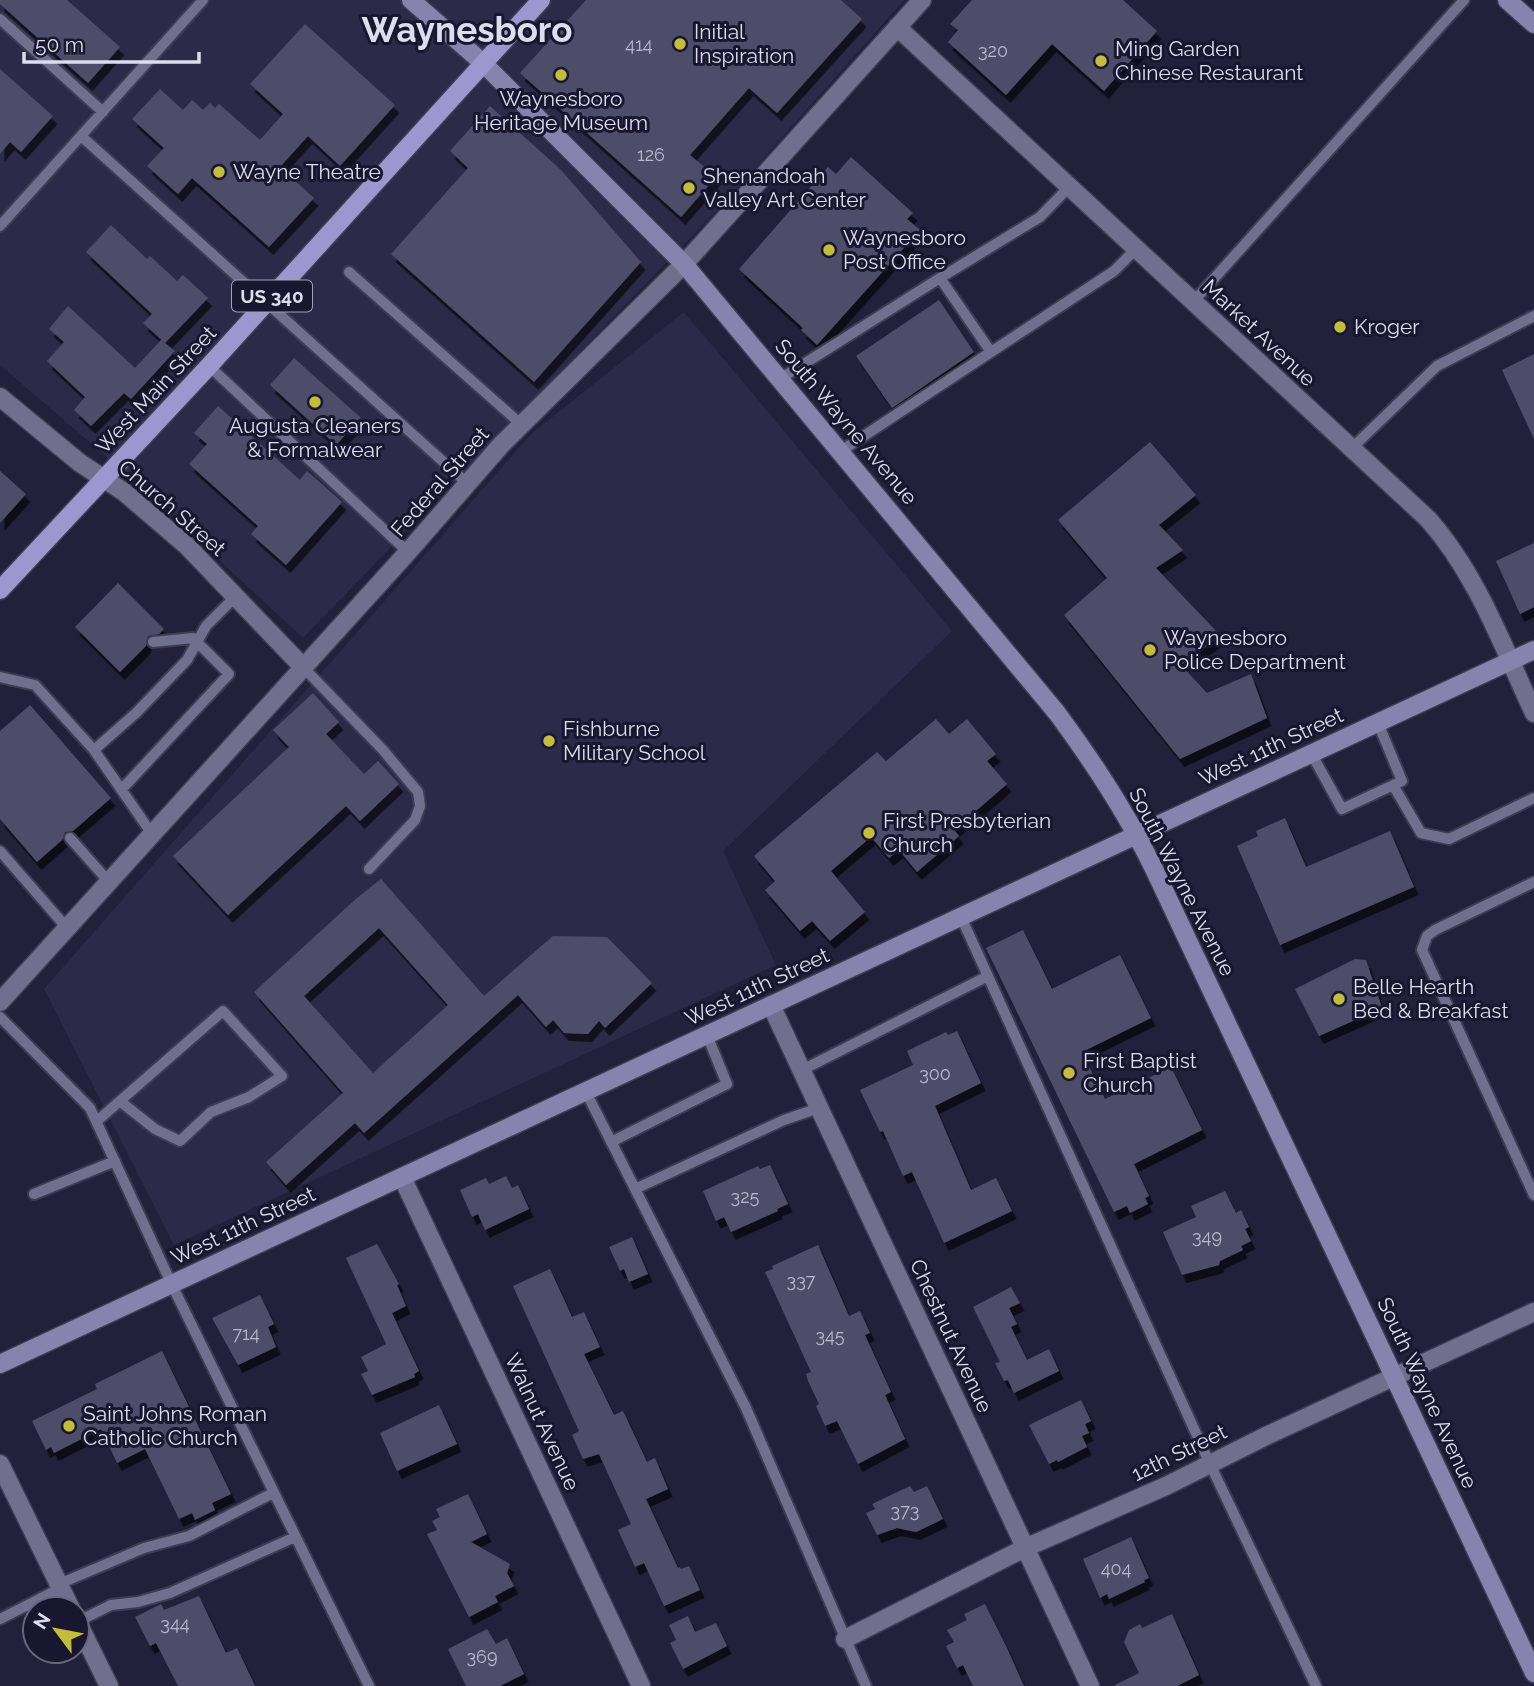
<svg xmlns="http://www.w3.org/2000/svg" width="1534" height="1686" font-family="Raleway,sans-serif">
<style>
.built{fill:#2d2a49}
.building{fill:#4e4d6a;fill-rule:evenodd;filter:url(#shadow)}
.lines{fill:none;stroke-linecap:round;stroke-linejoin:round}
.lane-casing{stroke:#3e3c51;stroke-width:14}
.street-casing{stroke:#3e3c51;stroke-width:21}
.secondary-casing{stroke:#3e3c51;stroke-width:21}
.primary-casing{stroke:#3e3c51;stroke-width:21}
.lane{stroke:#716f8e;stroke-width:10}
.street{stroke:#716f8e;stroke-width:18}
.secondary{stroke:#8683ae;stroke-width:18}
.primary{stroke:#9c98cf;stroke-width:18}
.poi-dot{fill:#c3bd3e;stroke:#19162f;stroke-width:2.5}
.labels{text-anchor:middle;stroke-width:6;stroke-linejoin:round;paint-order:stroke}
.number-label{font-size:18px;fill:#b9b9cd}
.shield{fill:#19162f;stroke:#a2a1b5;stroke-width:2}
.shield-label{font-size:19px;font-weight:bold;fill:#dde}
.poi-label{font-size:21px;fill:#dde;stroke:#19162f;text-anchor:start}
.street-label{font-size:21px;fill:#dde;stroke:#19162f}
.town-label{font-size:35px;font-weight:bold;fill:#dde;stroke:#19162f}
</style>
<defs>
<filter id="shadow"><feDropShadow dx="4.5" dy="8" stdDeviation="0" flood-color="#0009"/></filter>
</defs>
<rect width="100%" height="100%" fill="#22203a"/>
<path class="built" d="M0 0H904L722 205 303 638 130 477 0 365Z
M684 312 952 631 723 851 776 965 174 1245 44 989 531 434Z"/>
<path class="building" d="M0 0H67L120 47 88 83 0 4Z
M586 0H841L862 19 777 113 749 88 690 155 716 177 681 217 520 73Z
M972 0H1123L1157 31 1104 91 1052 44 1006 95 948 42 958 30 950 24Z
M305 24 395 105 340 166 308 136 280 167 314 198 269 247 192 178 178 194 147 166 164 148 132 119 160 89 183 110 192 100 203 110 210 103 215 108 219 104 260 140 283 114 250 84Z
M0 69 53 116 21 152 10 142 0 154Z
M490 106 561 170 641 262 534 382 391 254 468 168 450 151Z
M851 157 913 213 907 219 920 230 817 345 801 330 803 328 739 269 828 167 836 174Z
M111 225 147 259 150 256 177 281 183 275 208 298 165 343 143 323 152 314 86 252Z
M939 300 974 352 892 408 856 356Z
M68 306 135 368 161 340 175 351 131 399 124 393 91 426 74 410 85 397 47 361 64 342 49 329Z
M1534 354V439L1502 370Z
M294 358 361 418 336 445 270 385Z
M218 406 300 480 307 471 342 502 286 565 251 534 258 526 189 464 207 444 194 433Z
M1150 442 1196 495 1159 525 1183 550 1156 568 1221 636 1181 665 1207 693 1251 674 1267 718 1180 759 1064 615 1107 578 1058 520Z
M0 471 26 494 0 523Z
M1534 543V607L1520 614 1496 561Z
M118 583 164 629 159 634 148 636 146 646 120 672 75 627Z
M313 693 339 722 326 734 364 774 378 761 399 784 360 821 346 806 228 915 173 856 289 747 273 730Z
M30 705 111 798 73 831 65 832 62 840 37 862 0 819V731Z
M936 719 949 734 967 719 996 754 987 761 1007 784 954 830 959 836 917 872 899 850 889 858 871 837 831 871 865 912 830 941 812 921 800 931 765 890 775 881 754 856 877 752 886 761Z
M1285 818 1306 867 1390 831 1414 887 1280 945 1237 846 1258 836 1256 831Z
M381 879 484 996 553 936 607 937 652 983 605 1028 599 1021 588 1034 564 1033 553 1020 546 1027 518 995 364 1133 355 1123 286 1185 266 1162 343 1093 254 992 357 898ZM379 928 448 1005 373 1073 304 996Z
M1023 930 1052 989 1120 955 1151 1018 1082 1052 1105 1099 1171 1067 1202 1130 1134 1164 1149 1196 1145 1198 1148 1204 1130 1213 1127 1206 1114 1212 986 948Z
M1355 959 1366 960 1382 1008 1319 1036 1295 989Z
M957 1031 981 1083 935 1106 971 1190 996 1178 1012 1211 944 1243 912 1172 903 1176 883 1131 880 1132 860 1090 913 1065 907 1051 946 1032 948 1035Z
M770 1165 788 1204 777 1209 778 1211 731 1232 724 1217 716 1221 703 1191 758 1166 760 1169Z
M506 1176 512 1188 518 1185 529 1209 485 1230 478 1214 472 1217 460 1190 486 1178 489 1184Z
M1225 1191 1236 1213 1241 1210 1249 1227 1245 1229 1251 1241 1241 1246 1243 1250 1220 1261 1219 1265 1182 1275 1163 1232 1196 1217 1191 1206Z
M632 1237 648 1274 629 1282 624 1269 620 1271 609 1247Z
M377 1244 399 1284 397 1285 406 1306 392 1313 419 1371 414 1374 415 1377 372 1395 361 1374 368 1371 361 1357 386 1344 346 1258Z
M818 1245 849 1316 860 1311 870 1333 865 1335 891 1392 885 1395 905 1439 858 1464 837 1421 825 1426 816 1406 819 1404 808 1381 806 1374 811 1372 765 1272 773 1269 772 1266Z
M550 1269 572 1317 584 1312 600 1347 584 1354 614 1415 623 1411 647 1462 655 1458 668 1489 646 1499 678 1568 680 1567 681 1569 689 1566 700 1590 664 1606 644 1563 635 1567 618 1530 631 1524 599 1454 583 1459 572 1435 579 1431 513 1286Z
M1011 1287 1020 1303 1009 1308 1017 1324 1011 1327 1027 1360 1049 1349 1059 1371 1014 1393 1008 1380 1004 1381 995 1363 1000 1362 973 1307Z
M260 1295 274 1324 268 1327 276 1347 238 1365 212 1318Z
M162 1351 231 1494 212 1503 215 1510 195 1520 192 1513 179 1519 145 1449 117 1463 101 1429 54 1453 51 1447 46 1450 32 1421 97 1389 95 1384Z
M1081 1400 1091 1421 1085 1424 1089 1433 1082 1436 1087 1447 1058 1462 1057 1460 1049 1464 1029 1425Z
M439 1405 457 1444 397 1471 380 1433Z
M910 1486 914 1492 927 1486 943 1519 916 1532 897 1528 877 1535 866 1513 875 1509 872 1504Z
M468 1494 487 1534 471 1542 510 1564 507 1573 514 1586 495 1596 498 1602 469 1617 427 1534 437 1530 432 1521 440 1517 436 1509Z
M1131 1537 1149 1578 1144 1580 1145 1582 1109 1599 1107 1594 1100 1598 1083 1559Z
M199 1596 226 1653 237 1648 255 1686H178L156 1643 150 1646 135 1617 161 1604 164 1610Z
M985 1604 1006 1646 1024 1686H973L963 1665 957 1668 946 1646 954 1642 947 1630 967 1620 964 1614Z
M1172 1614 1199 1675 1177 1686H1113L1139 1673 1124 1642 1129 1630 1140 1624 1142 1628Z
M688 1616 695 1632 716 1623 727 1646 683 1669 670 1643 676 1640 669 1625Z
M487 1629 496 1644 507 1638 524 1674 500 1686H466L448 1649Z"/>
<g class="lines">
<defs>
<path id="lane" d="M0 19 103 112
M81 136 468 484
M0 226 203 0
M349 272 522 425
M940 278 1040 217 1069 187
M1193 302 1464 0
M991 352 1114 271 1136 249
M209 366 408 552
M780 379 940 278 991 352 841 451
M1351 449 1437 366 1534 316
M303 667 383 750 418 792 420 806 415 820 369 869
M0 677 35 685 94 750 152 834
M94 750 136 713 187 660 206 626 236 596
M1311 753 1342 809 1402 781 1378 723
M1393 785 1421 833 1449 839 1534 798
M122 789 229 674 193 638 153 642
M70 838 109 882
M0 851 67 928
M1534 882 1435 930 1427 936 1422 950 1534 1195
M961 917 1210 1464 1316 1686
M0 1017 90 1108 172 1285 369 1686
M802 1070 988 976
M586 1092 746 1408 866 1686
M97 1121 223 1011 282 1076 249 1097 211 1112 180 1141 155 1129 121 1102
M611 1142 727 1084 707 1035
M635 1189 784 1120 819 1108
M34 1194 115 1161
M59 1584 144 1548 189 1536 273 1493
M0 1619 61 1588
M77 1622 111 1605 138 1602 170 1593 295 1537"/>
<path id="street" d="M897 27 1428 519C1477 574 1503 647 1534 713
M0 397 80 463 124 492 187 546 303 667
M0 1002 408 552 501 445 684 264 922 0
M771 1005 1090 1686
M402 1177 641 1686
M0 1464 71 1609
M77 1621 109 1686
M845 1639 1025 1548 1166 1486 1266 1436 1534 1312"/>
<path id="secondary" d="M411 0 483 63 684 264 1057 713C1094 763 1128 815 1155 871L1534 1673
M1507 0 1534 24
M0 1364 1534 650"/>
<path id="primary" d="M0 590 209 366 541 0"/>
</defs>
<use href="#lane" class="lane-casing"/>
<use href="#street" class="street-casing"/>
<use href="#secondary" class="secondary-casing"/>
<use href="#primary" class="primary-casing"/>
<use href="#lane" class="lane"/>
<use href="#street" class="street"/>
<use href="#secondary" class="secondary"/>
<use href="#primary" class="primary"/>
</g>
<g class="poi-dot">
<circle cx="680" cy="44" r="7"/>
<circle cx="1101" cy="61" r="7"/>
<circle cx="561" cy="75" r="7"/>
<circle cx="219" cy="172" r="7"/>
<circle cx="689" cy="188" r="7"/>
<circle cx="829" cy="250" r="7"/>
<circle cx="1340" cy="327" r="7"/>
<circle cx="315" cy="402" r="7"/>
<circle cx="1150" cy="650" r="7"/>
<circle cx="549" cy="741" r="7"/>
<circle cx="869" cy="833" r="7"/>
<circle cx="1339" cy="999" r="7"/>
<circle cx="1069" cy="1073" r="7"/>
<circle cx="69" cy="1426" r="7"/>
</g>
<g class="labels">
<g class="number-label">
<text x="639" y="51">414</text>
<text x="993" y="57">320</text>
<text x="651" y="161">126</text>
<text x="935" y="1080">300</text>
<text x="745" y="1203">325</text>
<text x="1207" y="1243">349</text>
<text x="801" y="1287">337</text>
<text x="246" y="1340">714</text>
<text x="830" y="1342">345</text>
<text x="905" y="1517">373</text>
<text x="1116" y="1575">404</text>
<text x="175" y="1630">344</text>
<text x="482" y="1663">369</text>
</g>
<rect class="shield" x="232" y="280.5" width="80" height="31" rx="5"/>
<g class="shield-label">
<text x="272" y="303">US 340</text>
</g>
<g class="poi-label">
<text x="694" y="39">Initial<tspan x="694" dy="24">Inspiration</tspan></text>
<text x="1115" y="56">Ming Garden<tspan x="1115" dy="24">Chinese Restaurant</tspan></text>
<text x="561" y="106" text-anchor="middle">Waynesboro<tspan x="561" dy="24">Heritage Museum</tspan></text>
<text x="233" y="179">Wayne Theatre</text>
<text x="703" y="183">Shenandoah<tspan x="703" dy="24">Valley Art Center</tspan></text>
<text x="843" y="245">Waynesboro<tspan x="843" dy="24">Post Office</tspan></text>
<text x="1354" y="334">Kroger</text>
<text x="315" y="433" text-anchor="middle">Augusta Cleaners<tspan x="315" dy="24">&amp; Formalwear</tspan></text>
<text x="1164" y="645">Waynesboro<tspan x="1164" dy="24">Police Department</tspan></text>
<text x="563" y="736">Fishburne<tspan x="563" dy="24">Military School</tspan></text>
<text x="883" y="828">First Presbyterian<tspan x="883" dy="24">Church</tspan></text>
<text x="1353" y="994">Belle Hearth<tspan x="1353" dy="24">Bed &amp; Breakfast</tspan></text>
<text x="1083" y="1068">First Baptist<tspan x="1083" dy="24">Church</tspan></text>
<text x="83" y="1421">Saint Johns Roman<tspan x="83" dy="24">Catholic Church</tspan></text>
</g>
<g class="street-label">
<text transform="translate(1259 333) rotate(43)" y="7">Market Avenue</text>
<text transform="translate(156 390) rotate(-47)" y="7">West Main Street</text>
<text transform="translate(846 422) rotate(50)" y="7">South Wayne Avenue</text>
<text transform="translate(440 482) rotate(-49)" y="7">Federal Street</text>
<text transform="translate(172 508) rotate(41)" y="7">Church Street</text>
<text transform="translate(1271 747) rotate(-25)" y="7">West 11th Street</text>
<text transform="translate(1182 882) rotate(63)" y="7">South Wayne Avenue</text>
<text transform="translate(757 987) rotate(-25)" y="7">West 11th Street</text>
<text transform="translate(243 1226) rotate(-25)" y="7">West 11th Street</text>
<text transform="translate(951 1336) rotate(65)" y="7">Chestnut Avenue</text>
<text transform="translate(1427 1393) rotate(65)" y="7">South Wayne Avenue</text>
<text transform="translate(542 1422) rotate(65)" y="7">Walnut Avenue</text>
<text transform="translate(1179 1453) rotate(-26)" y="7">12th Street</text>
</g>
<g class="town-label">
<text x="467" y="42">Waynesboro</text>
</g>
</g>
<g transform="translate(56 1630) rotate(302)"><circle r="33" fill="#19162f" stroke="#67667b" stroke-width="2"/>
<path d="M0-5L12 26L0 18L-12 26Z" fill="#c3bd3e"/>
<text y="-10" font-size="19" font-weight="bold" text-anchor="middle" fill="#ddddee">N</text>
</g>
<path d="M24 52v10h175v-10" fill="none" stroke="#ddddee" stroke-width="3.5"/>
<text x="35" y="52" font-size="21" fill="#ddddee" stroke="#19162f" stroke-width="5" paint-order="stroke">50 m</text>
</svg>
